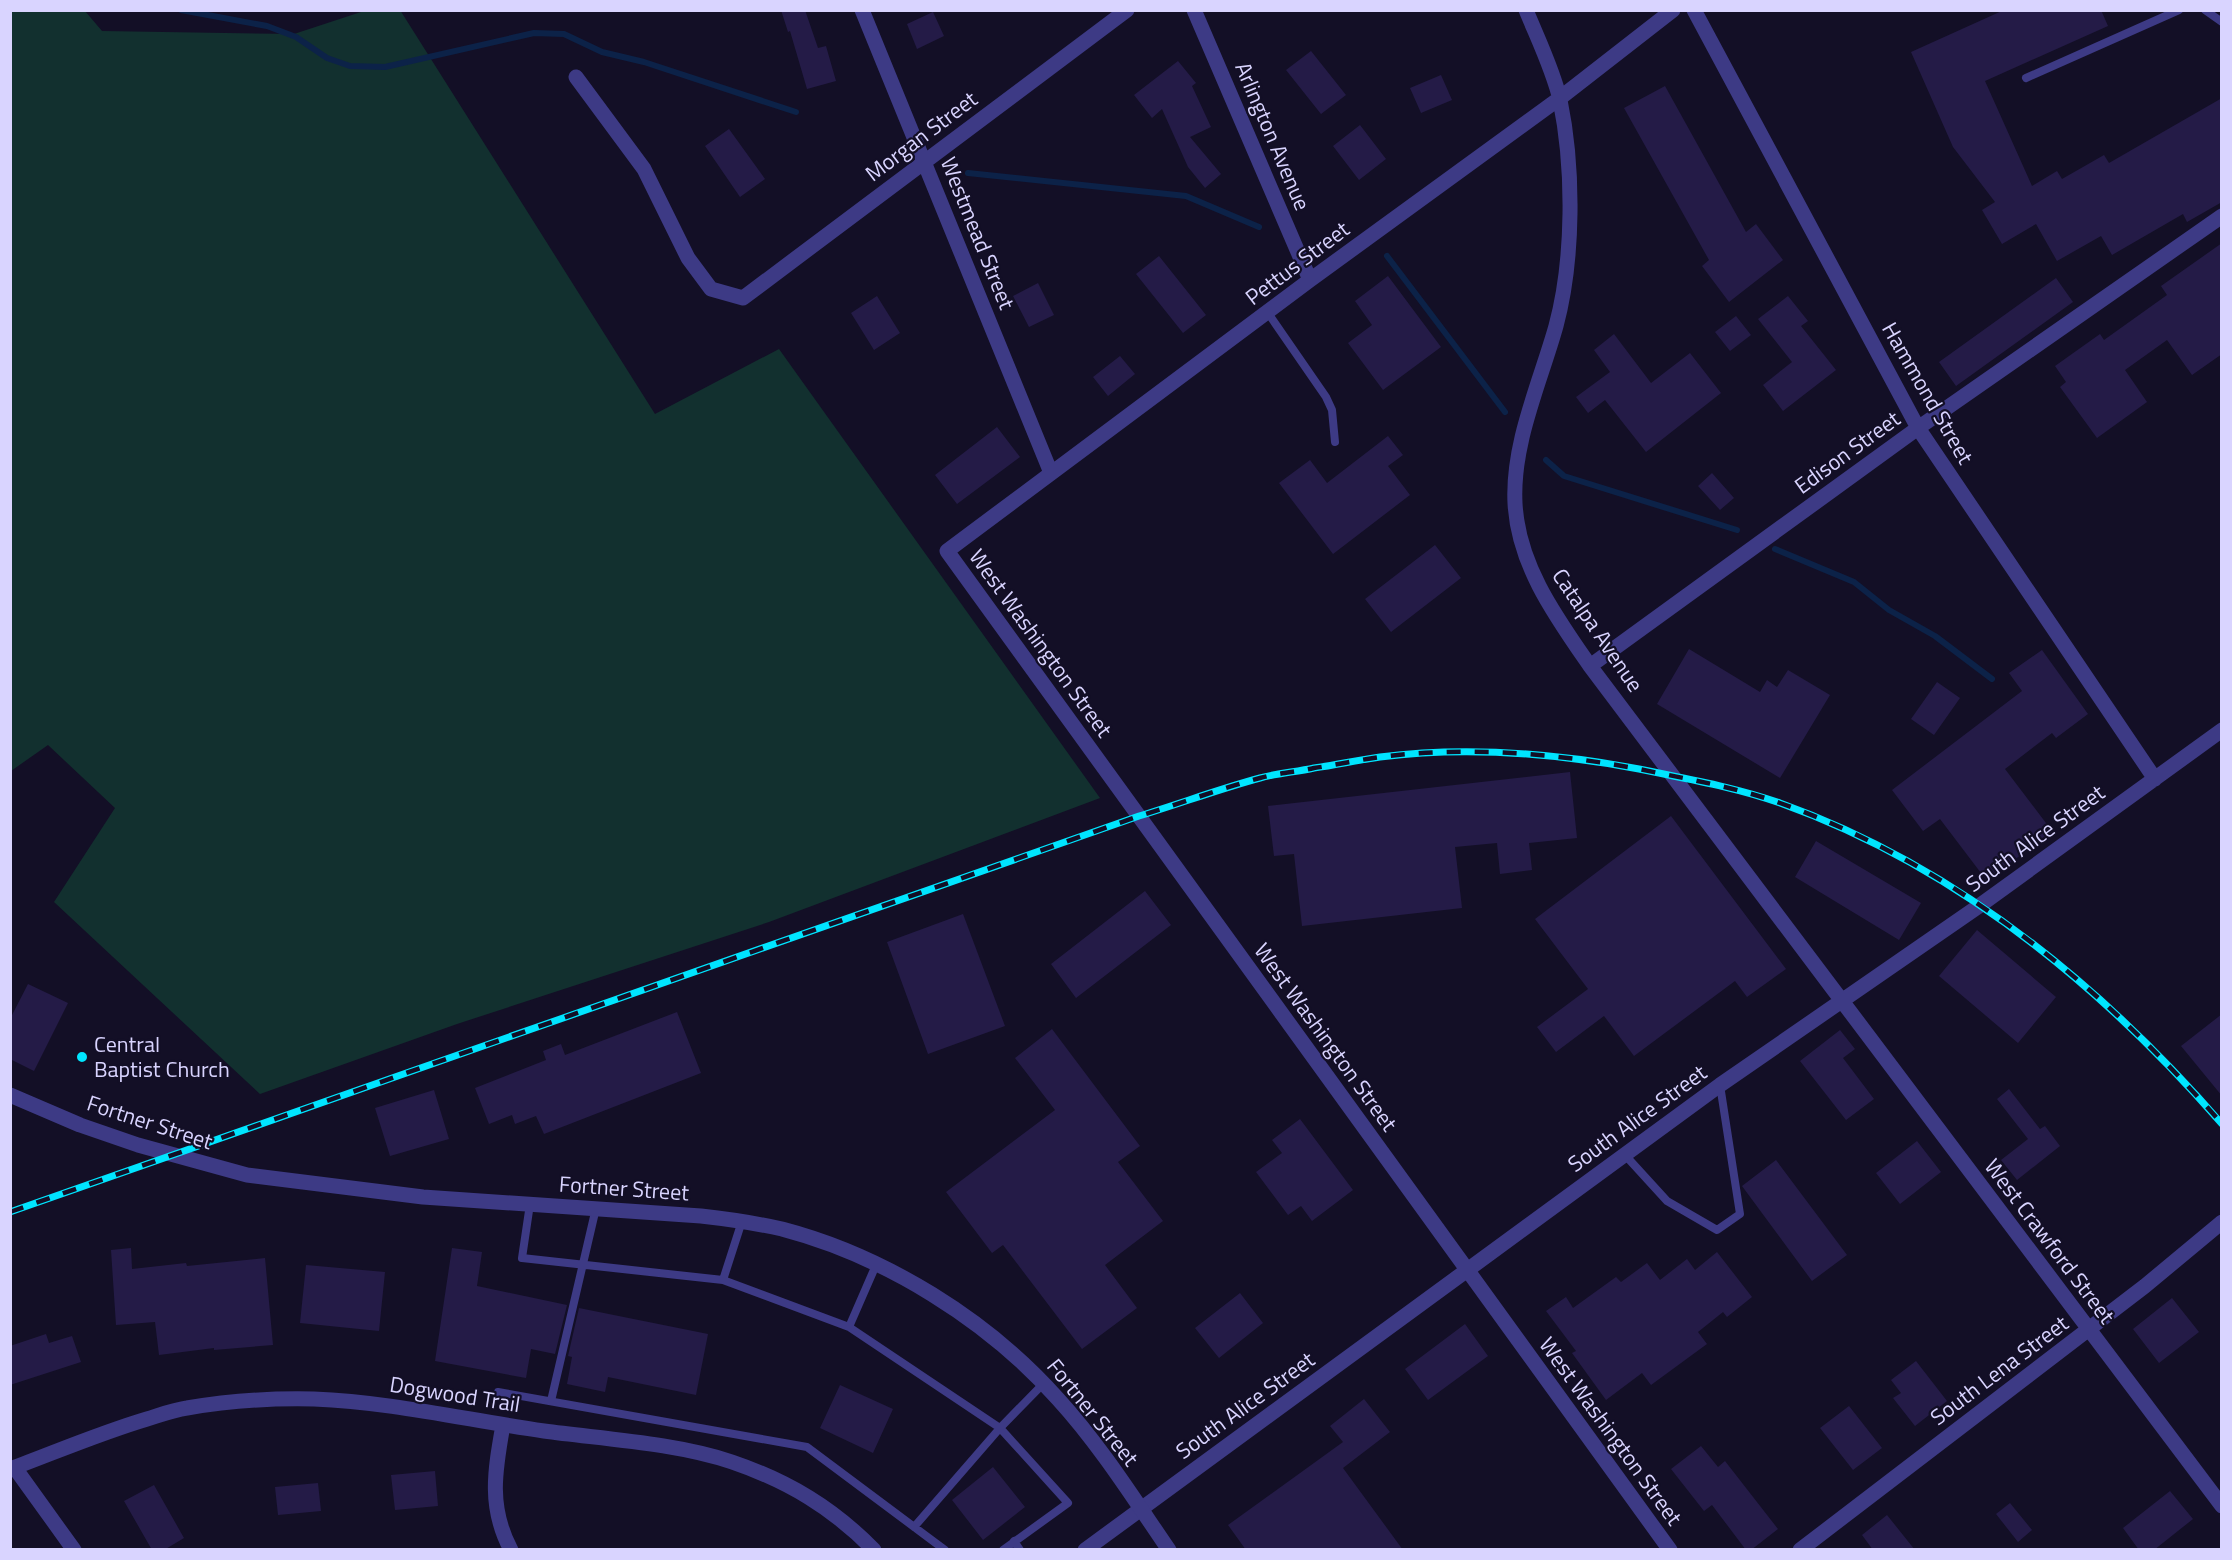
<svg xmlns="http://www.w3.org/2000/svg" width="2232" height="1560" font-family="'Titillium Web',sans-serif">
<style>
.green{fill:#12302f}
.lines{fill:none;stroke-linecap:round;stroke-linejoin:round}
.stream{stroke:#0c2248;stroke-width:6}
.building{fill:#241b47}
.service{stroke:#3d3a85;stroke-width:8}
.minor{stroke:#3d3a85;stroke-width:15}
.tertiary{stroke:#3d3a85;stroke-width:15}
.rail-casing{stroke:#00e5ff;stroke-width:7}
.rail{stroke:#130f26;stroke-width:4.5;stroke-dasharray:14;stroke-linecap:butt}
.poi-dot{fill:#00e5ff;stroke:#130f26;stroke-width:2}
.labels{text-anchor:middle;stroke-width:4.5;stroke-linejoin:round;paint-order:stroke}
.street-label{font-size:22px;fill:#d9d4ff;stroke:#130f26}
.poi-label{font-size:22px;fill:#d9d4ff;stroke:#130f26;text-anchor:start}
</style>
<rect width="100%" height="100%" fill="#130f26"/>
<path class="green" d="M400 10 655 414 779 349 1100 798 769 922 457 1024 260 1094 54 902 115 808 48 745 11 771V11H85L102 31 294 34 364 11Z"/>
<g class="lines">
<path class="stream" d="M181 10 267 26 296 37 327 58 350 66 385 67 534 33 564 34 602 52 644 62 796 112
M968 173 1186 196 1259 227
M1387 256 1505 412
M1546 460 1564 476 1737 530
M1775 549 1854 582 1889 610 1935 636 1992 679"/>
</g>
<path class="building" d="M781 10H805L818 48 826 46 836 81 807 89 790 31 788 32Z
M2004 10H2101L2108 26 1985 81 2032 186 2057 171 2062 179 2104 155 2109 163 2222 98V202L2187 222 2183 214 2112 255 2101 236 2057 261 2036 224 2002 244 1982 210 1995 202 1953 147 1911 52Z
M933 12 944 36 917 49 907 24Z
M1311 51 1346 95 1321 114 1286 70Z
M1178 61 1196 83 1192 86 1211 127 1190 137 1221 174 1205 188 1188 167 1162 109 1152 118 1134 95Z
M1441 75 1452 100 1421 113 1410 88Z
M1665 86 1746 232 1756 224 1783 260 1729 302 1702 266 1709 260 1624 108Z
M1360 125 1386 159 1359 180 1333 146Z
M729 129 765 179 740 197 705 146Z
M2222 243V354L2192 375 2167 340 2125 370 2147 402 2097 438 2060 387 2066 382 2055 366 2100 334 2104 340 2167 295 2161 286Z
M1159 256 1206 315 1183 333 1136 274Z
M1388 276 1441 347 1383 390 1348 343 1372 325 1355 301Z
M2056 278 2073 302 1956 386 1939 362Z
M1038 283 1054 315 1029 327 1013 296Z
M877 296 900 333 874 350 851 313Z
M1788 296 1808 321 1801 326 1836 370 1783 411 1763 385 1792 362 1758 319Z
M1736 316 1751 335 1730 351 1715 332Z
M1614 334 1651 383 1690 353 1721 393 1646 452 1605 400 1588 413 1576 397 1610 372 1594 350Z
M1120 356 1135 374 1108 396 1093 377Z
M997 427 1020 457 957 504 935 475Z
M1388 436 1403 455 1388 466 1410 495 1333 554 1279 483 1310 460 1327 483Z
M1712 473 1734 498 1720 510 1698 486Z
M1435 545 1461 578 1391 632 1365 599Z
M1689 649 1760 692 1767 680 1777 687 1788 670 1830 695 1780 778 1657 704Z
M2042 650 2088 714 2056 738 2052 733 2005 769 2052 831 1987 881 1940 819 1923 831 1892 790 2022 691 2009 673Z
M1937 682 1960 698 1934 735 1911 719Z
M1570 772 1577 838 1529 843 1532 870 1500 874 1497 843 1455 847 1462 908 1302 926 1294 854 1274 856 1268 806Z
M1671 816 1786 969 1747 997 1735 981 1634 1056 1604 1016 1556 1052 1537 1027 1588 989 1535 919Z
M1816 841 1921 903 1899 940 1795 877Z
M1145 891 1171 925 1076 998 1051 964Z
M963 914 1005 1026 928 1054 887 942Z
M1977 930 2056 997 2018 1043 1939 976Z
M28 984 68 1003 34 1071 10 1059V1019Z
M677 1012 701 1073 544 1134 536 1116 515 1124 512 1115 489 1124 475 1088 546 1060 543 1051 561 1044 565 1055Z
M2222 1014V1096L2181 1046Z
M1052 1029 1140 1146 1118 1162 1163 1221 1105 1265 1137 1308 1082 1349 1003 1245 992 1253 946 1192 1055 1110 1015 1058Z
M1840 1030 1855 1049 1843 1058 1874 1099 1846 1120 1800 1061Z
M2009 1089 2040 1129 2045 1126 2060 1146 2017 1180 2001 1160 2028 1139 1997 1099Z
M434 1090 449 1139 390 1156 375 1108Z
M1300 1119 1353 1190 1312 1221 1301 1206 1288 1215 1256 1172 1282 1153 1272 1140Z
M1917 1141 1941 1172 1900 1204 1876 1173Z
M1776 1160 1847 1255 1812 1281 1742 1186Z
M131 1248 132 1269 186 1263 187 1266 265 1258 273 1345 214 1350V1348L159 1355 155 1322 116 1325 111 1250Z
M452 1248 482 1252 477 1286 567 1305 555 1354 531 1349 526 1378 435 1361Z
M1717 1252 1752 1297 1727 1317 1723 1312 1698 1332 1707 1344 1651 1385 1642 1373 1606 1400 1572 1353 1576 1351 1546 1311 1566 1297 1573 1308 1616 1277 1621 1282 1647 1263 1660 1280 1687 1259 1695 1270Z
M306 1265 385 1272 379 1331 300 1323Z
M1240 1293 1263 1323 1219 1358 1195 1328Z
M2172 1298 2199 1332 2159 1363 2133 1329Z
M579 1308 708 1334 696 1395 608 1377 605 1392 567 1384 572 1357 568 1356Z
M1465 1324 1488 1356 1428 1400 1405 1369Z
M46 1334 49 1343 72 1336 81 1362 10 1385V1346Z
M1916 1361 1947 1401 1915 1426 1893 1398 1901 1393 1891 1380Z
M840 1385 893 1409 873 1453 820 1428Z
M1364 1399 1390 1432 1343 1468 1403 1550H1246L1228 1525 1343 1442 1330 1426Z
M1849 1406 1882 1448 1853 1470 1820 1428Z
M1701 1446 1718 1467 1725 1461 1778 1529 1751 1550H1746L1712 1505 1704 1511 1671 1469Z
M993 1467 1025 1507 983 1540 952 1500Z
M435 1471 438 1506 395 1510 391 1475Z
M318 1483 321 1511 278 1515 275 1487Z
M154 1485 184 1538 164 1550H152L124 1501Z
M2170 1491 2193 1519 2154 1550H2139L2123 1528Z
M2010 1503 2032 1530 2018 1542 1996 1514Z
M1887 1515 1915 1550H1873L1862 1535Z"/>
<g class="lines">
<path class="service" d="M2205 10 2222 22
M2026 78 2179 10
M1268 313 1326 397 1332 410 1335 442
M1625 1155 1667 1201 1717 1230 1740 1214 1720 1085
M530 1204 522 1258 723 1280 849 1327 1000 1428 1068 1503 1003 1550
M723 1280 742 1221
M849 1327 876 1265
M498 1392 807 1447 945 1550
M551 1401 596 1208
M914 1527 1000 1428 1044 1383
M1014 1541 1020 1550"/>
<path class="minor" d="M862 10 1051 473
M1194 10 1310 280
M1526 10C1537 37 1554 72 1560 100 1574 168 1574 259 1556 326 1540 383 1512 443 1515 503 1518 565 1556 617 1590 666L2222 1506
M1694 10 1918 428 2155 779
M576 77 644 169 688 258 711 289 743 298 1127 10
M1590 666 1918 428 2222 216
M503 1425C495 1470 488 1507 511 1550
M15 1468 74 1550
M10 1469C56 1452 100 1433 147 1419 160 1415 173 1410 187 1408 228 1401 271 1398 314 1399 391 1402 467 1420 544 1431 603 1439 676 1443 732 1462 788 1481 833 1508 874 1550
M1085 1550 1720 1085 1979 906 2222 730
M1670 1550 947 551 1310 280 1560 98 1673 10
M1800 1550 2145 1286 2222 1222"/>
<path class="tertiary" d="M10 1095 80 1125 138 1145 247 1175 423 1197 701 1216C728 1219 755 1223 782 1229 885 1256 988 1320 1058 1399 1100 1445 1134 1499 1169 1550"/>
<defs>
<path id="rail" d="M10 1212 1139 816C1179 804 1219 789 1260 778 1278 773 1296 772 1314 768 1336 765 1358 760 1380 757 1466 746 1554 753 1639 769 1687 779 1735 787 1780 803 1956 866 2101 985 2222 1124"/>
</defs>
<use href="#rail" class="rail-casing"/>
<use href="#rail" class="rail"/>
</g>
<circle class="poi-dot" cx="82" cy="1057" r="6"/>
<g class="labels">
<g class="street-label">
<text transform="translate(921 136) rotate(-37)" y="8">Morgan Street</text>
<text transform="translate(1273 136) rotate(67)" y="8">Arlington Avenue</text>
<text transform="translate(978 233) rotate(68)" y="8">Westmead Street</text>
<text transform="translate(1297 263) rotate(-37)" y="8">Pettus Street</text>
<text transform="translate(1928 393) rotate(60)" y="8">Hammond Street</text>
<text transform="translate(1847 452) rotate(-36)" y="8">Edison Street</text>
<text transform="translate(1598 630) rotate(56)" y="8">Catalpa Avenue</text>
<text transform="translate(1041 643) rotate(54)" y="8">West Washington Street</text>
<text transform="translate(2035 838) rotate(-36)" y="8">South Alice Street</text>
<text transform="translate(1326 1037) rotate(54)" y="8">West Washington Street</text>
<text transform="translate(1637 1118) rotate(-36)" y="8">South Alice Street</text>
<text transform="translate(150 1122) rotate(18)" y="8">Fortner Street</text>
<text transform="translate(624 1188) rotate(4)" y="8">Fortner Street</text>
<text transform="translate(2050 1241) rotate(53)" y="8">West Crawford Street</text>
<text transform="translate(1999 1370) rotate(-37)" y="8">South Lena Street</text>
<text transform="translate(455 1394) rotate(9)" y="8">Dogwood Trail</text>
<text transform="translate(1245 1405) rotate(-36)" y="8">South Alice Street</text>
<text transform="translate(1093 1412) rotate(51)" y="8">Fortner Street</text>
<text transform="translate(1611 1431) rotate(54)" y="8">West Washington Street</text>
</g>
<g class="poi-label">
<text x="94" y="1052">Central<tspan x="94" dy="25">Baptist Church</tspan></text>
</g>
</g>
<rect width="2232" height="1560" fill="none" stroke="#d9d4ff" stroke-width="24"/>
</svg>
